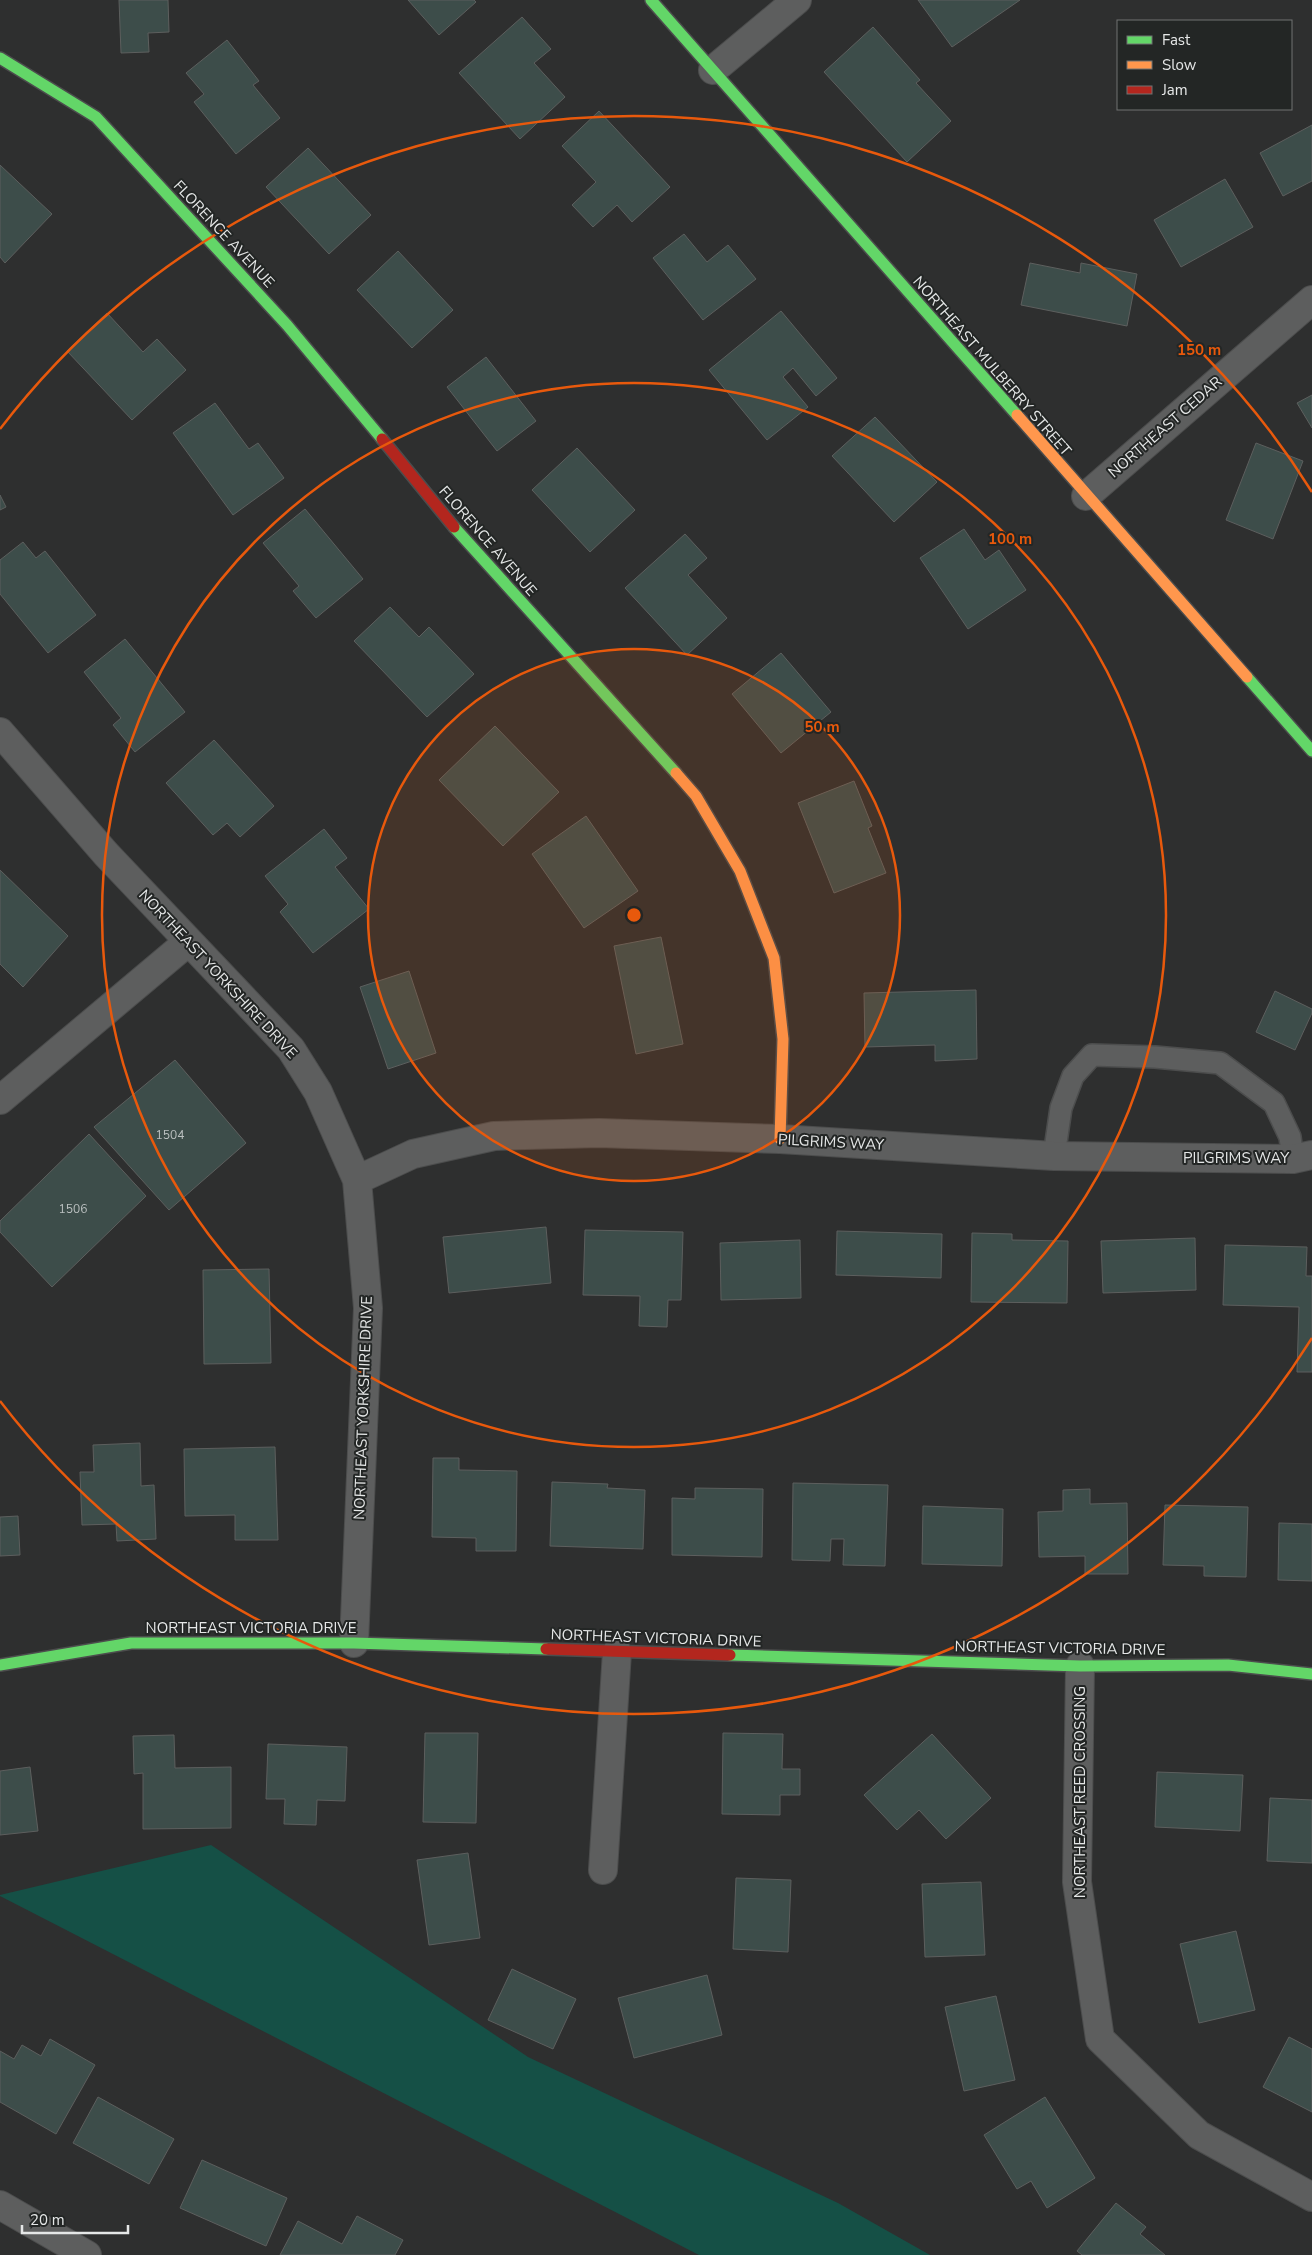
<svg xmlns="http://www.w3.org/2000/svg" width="1312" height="2255" font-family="'Nunito Sans',sans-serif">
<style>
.green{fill:#155046}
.building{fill:#3d4d4a;stroke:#5d5f5e}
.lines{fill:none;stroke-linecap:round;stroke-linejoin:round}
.lane-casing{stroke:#4c4d4d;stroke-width:24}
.street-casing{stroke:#4c4d4d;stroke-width:30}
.fast-casing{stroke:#4c4d4d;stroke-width:14}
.slow-casing{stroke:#4c4d4d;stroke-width:14}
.jam-casing{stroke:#4c4d4d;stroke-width:14}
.lane{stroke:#5d5e5e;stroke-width:21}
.street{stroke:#5d5e5e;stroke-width:28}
.fast{stroke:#63d668;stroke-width:11}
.slow{stroke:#ff974d;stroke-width:11}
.jam{stroke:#b3261e;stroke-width:11}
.ring{fill:none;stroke:#e8590c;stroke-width:2.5}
.labels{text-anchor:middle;stroke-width:4;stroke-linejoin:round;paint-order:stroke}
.number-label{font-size:12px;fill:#bbc0c0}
.street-label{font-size:15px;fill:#e5e7e7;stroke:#232625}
.centre{fill:#e8590c;stroke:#232625;stroke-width:2.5}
.ring-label{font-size:15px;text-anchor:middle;font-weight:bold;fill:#e8590c;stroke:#232625;stroke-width:4;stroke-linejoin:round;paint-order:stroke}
</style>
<rect width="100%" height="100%" fill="#2e2f2f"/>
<path class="green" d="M211 1845 528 2057 838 2203 930 2255H699L0 1896V1895Z"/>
<path class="building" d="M119 0H168L169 32 148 33 149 52 121 53Z
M408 0H474L476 2 439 35Z
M918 0H1020L952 47Z
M522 17 551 49 534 63 565 97 520 139 459 73Z
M873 27 920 80 916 83 951 121 907 162 824 72Z
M227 40 259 81 253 85 280 118 236 154 194 102 204 94 186 73Z
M599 111 670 187 632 222 617 205 593 227 572 205 596 182 562 146Z
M1312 125V181L1283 196 1260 153Z
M308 148 371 215 329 254 266 187Z
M0 165 52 214 5 263 0 257Z
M1225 179 1253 227 1181 267 1154 220Z
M684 234 707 262 728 245 756 279 703 320 653 258Z
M398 251 453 310 412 348 357 290Z
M1030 263 1080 273 1081 263 1137 274 1127 326 1021 305Z
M781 311 837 378 816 396 793 368 783 377 808 407 767 440 709 370Z
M107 313 143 352 157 339 186 370 132 420 67 351Z
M486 357 536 421 497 451 447 387Z
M1312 395V428L1297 403Z
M215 403 249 449 258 443 284 478 233 515 173 433Z
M875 417 937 482 894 522 832 456Z
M1256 443 1303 461 1273 539 1226 520Z
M577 448 635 510 590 552 532 490Z
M0 495 6 507 0 510Z
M305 509 363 579 316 618 293 591 299 586 263 543Z
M964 529 985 560 999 550 1026 590 968 629 920 558Z
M685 534 707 558 688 575 727 618 687 655 625 588Z
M23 542 36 558 45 551 96 615 48 653 0 594V560Z
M390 607 419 637 429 627 474 674 427 717 354 641Z
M125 639 185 712 135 752 113 725 121 718 84 672Z
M781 653 831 712 781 753 732 694Z
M495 726 559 792 503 846 439 780Z
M214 740 274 806 240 837 227 823 213 835 166 783Z
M854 781 872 826 868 828 886 873 834 893 798 803Z
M586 816 638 891 584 928 532 854Z
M324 829 347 858 335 867 369 909 313 953 280 912 288 904 265 876Z
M0 870 68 936 23 987 0 964Z
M661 937 683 1044 636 1054 614 946Z
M409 971 436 1053 388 1069 360 987Z
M976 990 977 1059 935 1061V1045L865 1047 864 993Z
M1275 991 1312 1009V1013L1295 1050 1256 1032Z
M175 1060 246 1143 169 1210 94 1127Z
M89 1134 146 1196 52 1287 0 1232V1221Z
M546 1227 551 1283 449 1293 443 1237Z
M585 1230 683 1232 681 1300H668L667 1327 639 1326 640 1296 583 1295Z
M837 1231 942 1234 941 1278 836 1275Z
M972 1233 1012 1234V1240L1068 1241 1067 1303 971 1302Z
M1195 1238 1196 1290 1103 1293 1101 1241Z
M800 1240 801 1298 721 1300 720 1243Z
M1225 1245 1307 1247 1306 1276H1312V1372H1297L1299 1307 1223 1305Z
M269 1269 271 1363 204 1364 203 1270Z
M140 1443 141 1486 154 1485 156 1539 117 1541 116 1524 82 1525 80 1472H94L93 1445Z
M275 1447 278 1540H235V1515L185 1516 184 1449Z
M433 1458H459V1470L517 1471 516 1551H476V1538L432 1537Z
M552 1482 608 1484 607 1488 645 1490 643 1549 550 1546Z
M793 1483 888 1485 885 1566 843 1565 844 1539H831L830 1561 792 1560Z
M695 1488 763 1489 762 1557 672 1555V1498L695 1499Z
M1090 1489V1504L1127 1503 1128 1574H1085V1556L1039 1557 1038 1512 1063 1511V1490Z
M1165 1505 1248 1507 1246 1577 1204 1576V1566L1163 1565Z
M923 1506 1003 1509 1002 1566 922 1564Z
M18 1516 20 1555 0 1556V1517Z
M1279 1523 1312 1524V1581L1278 1580Z
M425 1733H478L476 1823 423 1822Z
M723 1733 783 1734 782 1769H800V1795H780V1815L722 1814Z
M932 1734 991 1798 946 1839 919 1810 897 1830 864 1795Z
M174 1735 175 1768 231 1767V1828L143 1829V1773L134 1774 133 1736Z
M268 1744 347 1747 345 1801 317 1800 316 1825 284 1824 285 1799H266Z
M30 1767 38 1831 0 1835V1771Z
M1157 1772 1243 1775 1240 1831 1155 1827Z
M1270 1798 1312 1800V1863L1267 1861Z
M468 1853 480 1938 429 1945 417 1860Z
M736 1878 791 1880 788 1952 733 1949Z
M981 1882 985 1955 925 1957 922 1884Z
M1236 1931 1255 2010 1199 2023 1180 1944Z
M512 1969 576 1999 553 2049 488 2020Z
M707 1975 722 2035 634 2058 618 1998Z
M996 1996 1015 2080 964 2091 945 2007Z
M1289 2037 1312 2049V2112L1263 2087Z
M50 2039 95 2065 56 2134 0 2102V2051L14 2059 22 2045 41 2056Z
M98 2097 174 2139 149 2184 73 2143Z
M1045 2097 1095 2178 1047 2208 1031 2181 1017 2189 984 2135Z
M202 2160 287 2198 266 2246 180 2208Z
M1116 2203 1146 2227 1140 2234 1165 2255H1082L1077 2251Z
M357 2216 403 2240 395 2255H280L298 2221 342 2244Z"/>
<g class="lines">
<defs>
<path id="lane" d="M1054 1156 1061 1108 1073 1076 1092 1055 1155 1057 1220 1063 1274 1103 1290 1137 1293 1159"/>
<path id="street" d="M713 70 797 0
M1086 496 1312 300
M0 732 106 854 291 1049 318 1092 357 1180 368 1308 354 1643
M0 1100 188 942
M357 1180 413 1154 494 1136 599 1133 780 1139 1054 1156 1293 1159 1312 1155
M1080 1666 1077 1882 1100 2039 1199 2135 1312 2197
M603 1870 617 1652
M0 2205 87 2255"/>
<path id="fast" d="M651 0 1017 415
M0 58 96 117 287 325 382 439
M454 527 676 773
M1247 677 1312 751
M730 1655 1080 1666 1228 1665 1312 1674
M0 1665 131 1643H354L546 1649"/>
<path id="slow" d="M1017 415 1247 677
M676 773 696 796 740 871 774 958 783 1039 780 1139"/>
<path id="jam" d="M382 439 454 527
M546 1649 730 1655"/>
</defs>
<use href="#lane" class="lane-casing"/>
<use href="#street" class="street-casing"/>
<use href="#fast" class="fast-casing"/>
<use href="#slow" class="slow-casing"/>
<use href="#jam" class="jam-casing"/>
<use href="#lane" class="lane"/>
<use href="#street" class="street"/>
<use href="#fast" class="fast"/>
<use href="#slow" class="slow"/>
<use href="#jam" class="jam"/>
</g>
<circle cx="634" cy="915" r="266" fill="#e8590c" fill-opacity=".12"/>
<g class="ring">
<circle cx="634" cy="915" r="266"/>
<circle cx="634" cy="915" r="532"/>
<path d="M1312 1338A799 799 0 0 1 0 1401M0 429A799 799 0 0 1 1312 492"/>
</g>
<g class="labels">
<g class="number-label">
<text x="170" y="1139">1504</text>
<text x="73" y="1213">1506</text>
</g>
<g class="street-label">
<text transform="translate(224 234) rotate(47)" y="5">FLORENCE AVENUE</text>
<text transform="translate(992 366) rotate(49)" y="5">NORTHEAST MULBERRY STREET</text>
<text transform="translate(1165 427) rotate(-41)" y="5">NORTHEAST CEDAR</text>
<text transform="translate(488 541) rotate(49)" y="5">FLORENCE AVENUE</text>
<text transform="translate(218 974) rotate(47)" y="5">NORTHEAST YORKSHIRE DRIVE</text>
<text transform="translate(831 1142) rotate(3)" y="5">PILGRIMS WAY</text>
<text x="1236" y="1163">PILGRIMS WAY</text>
<text transform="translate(363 1408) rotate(-88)" y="5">NORTHEAST YORKSHIRE DRIVE</text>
<text x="251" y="1633">NORTHEAST VICTORIA DRIVE</text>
<text transform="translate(656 1638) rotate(2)" y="5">NORTHEAST VICTORIA DRIVE</text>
<text transform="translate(1060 1648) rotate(1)" y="5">NORTHEAST VICTORIA DRIVE</text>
<text transform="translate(1080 1792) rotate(-90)" y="5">NORTHEAST REED CROSSING</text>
</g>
</g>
<circle cx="634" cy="915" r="8" class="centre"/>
<g class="ring-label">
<text x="1199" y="355">150 m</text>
<text x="1010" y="544">100 m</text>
<text x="822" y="732">50 m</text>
</g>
<rect x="1117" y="20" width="175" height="90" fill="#232625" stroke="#717373"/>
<rect x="1127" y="36" width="25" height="8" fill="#63d668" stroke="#717373"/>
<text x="1162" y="45" font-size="15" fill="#e5e7e7">Fast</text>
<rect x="1127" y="61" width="25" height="8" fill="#ff974d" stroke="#717373"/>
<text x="1162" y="70" font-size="15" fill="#e5e7e7">Slow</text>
<rect x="1127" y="86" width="25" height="8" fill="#b3261e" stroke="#717373"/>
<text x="1162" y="95" font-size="15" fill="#e5e7e7">Jam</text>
<path d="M22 2225v8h106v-8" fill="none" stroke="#e5e7e7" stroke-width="2.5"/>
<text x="30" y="2225" font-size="15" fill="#e5e7e7" stroke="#232625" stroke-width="4" paint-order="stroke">20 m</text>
</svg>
